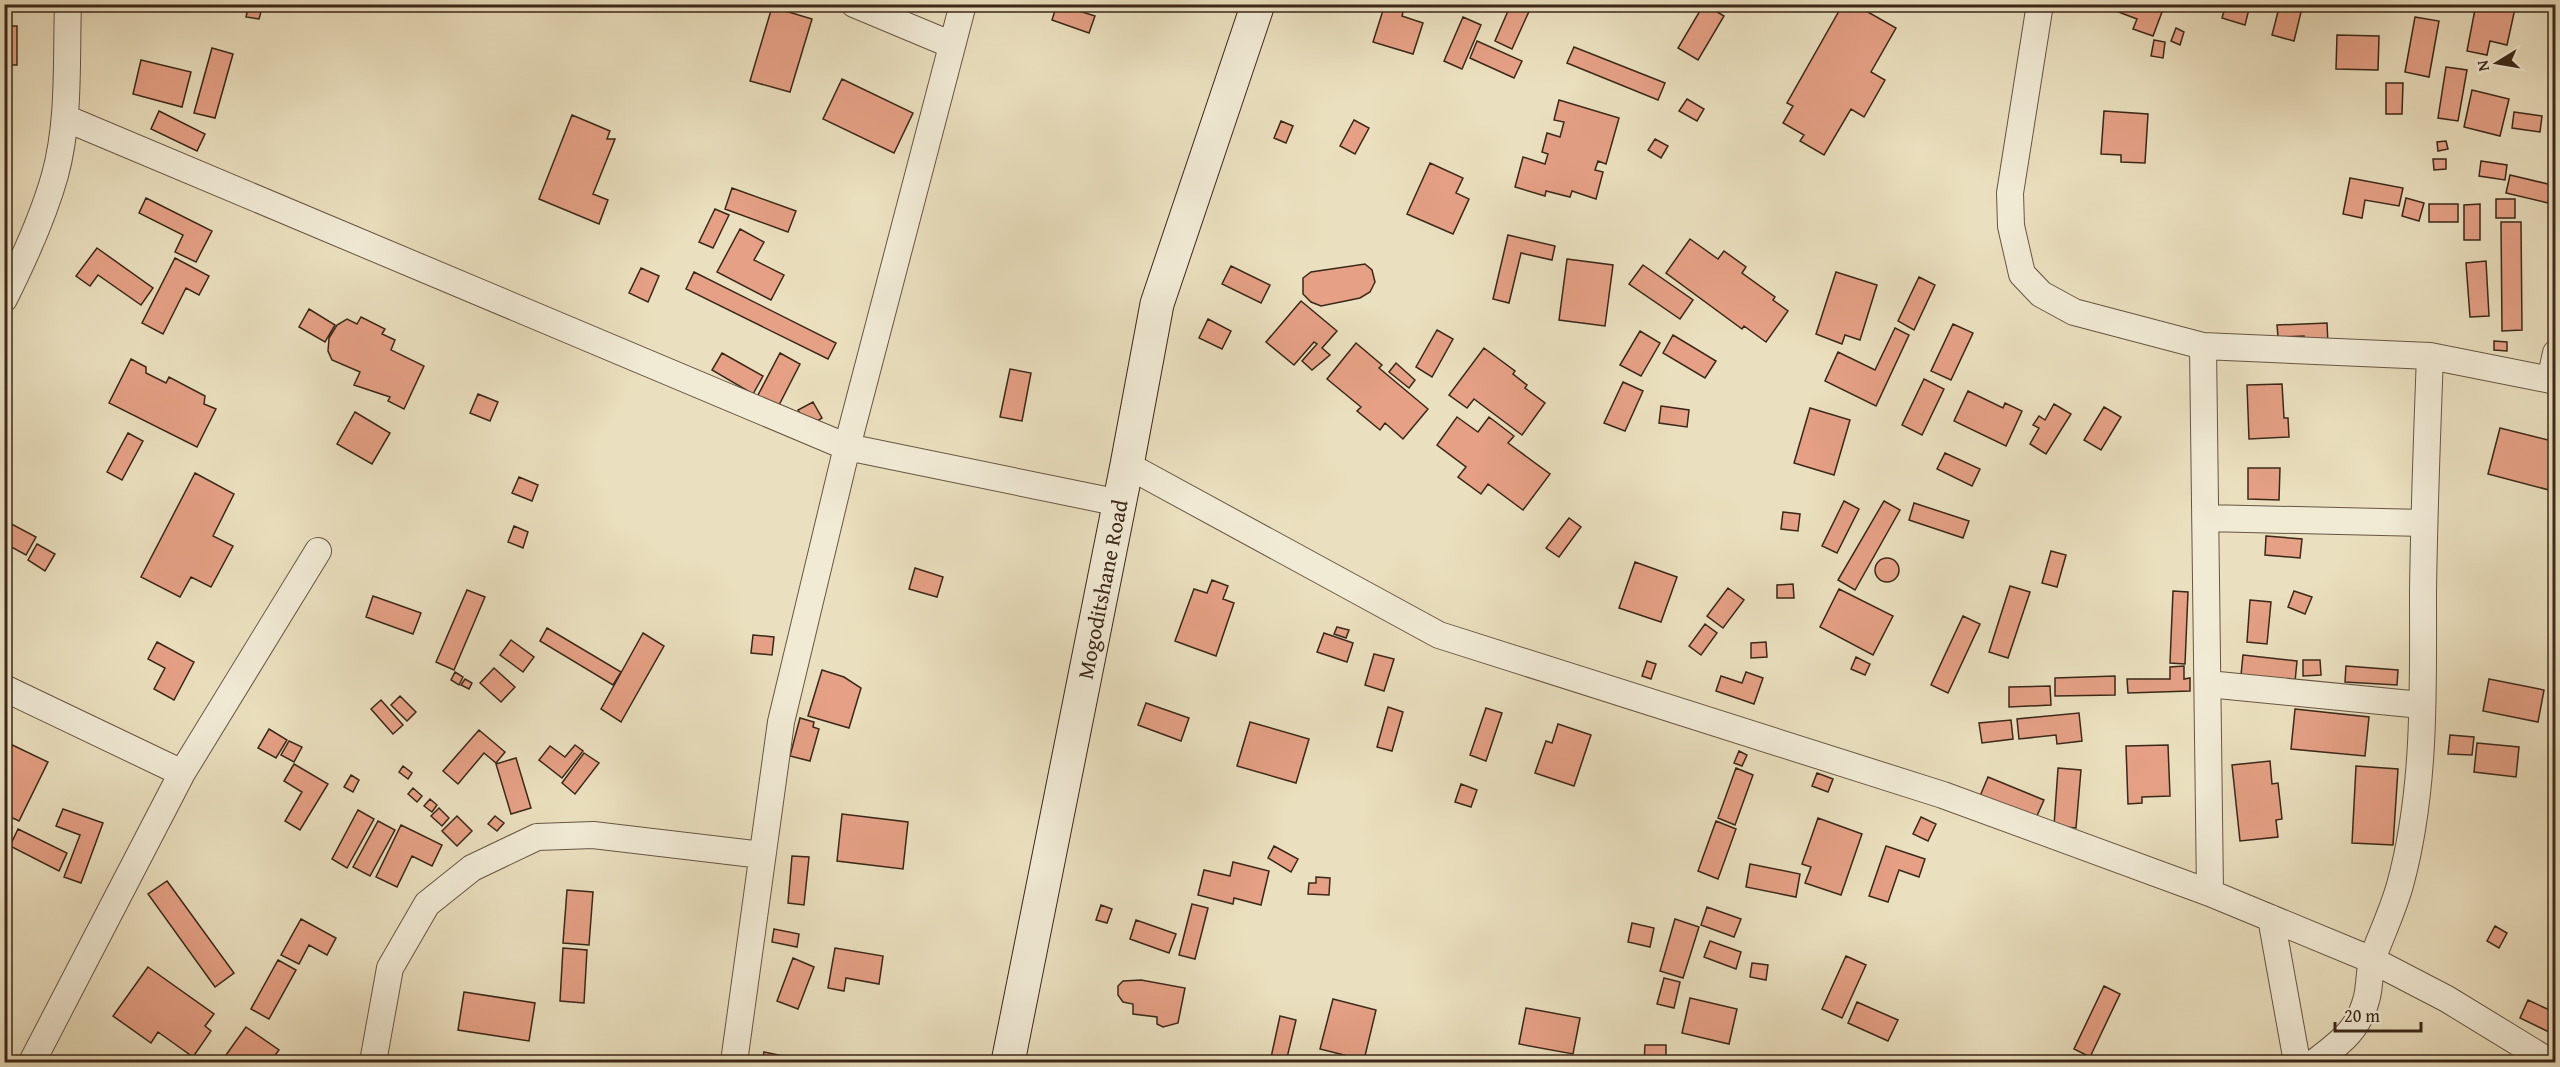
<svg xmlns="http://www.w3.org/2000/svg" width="2560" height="1067" font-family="'Gentium Book Plus',serif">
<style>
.building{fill:#e5a085;stroke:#3b2818;stroke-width:1.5}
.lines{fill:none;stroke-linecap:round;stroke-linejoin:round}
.minor-casing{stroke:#675642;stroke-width:28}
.secondary-casing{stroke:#3b2818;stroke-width:35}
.minor{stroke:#f1ead5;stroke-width:26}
.secondary{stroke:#f1ead5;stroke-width:33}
.labels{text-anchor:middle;stroke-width:5;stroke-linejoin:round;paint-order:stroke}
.street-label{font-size:22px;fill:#3b2818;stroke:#f1ead5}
</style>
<rect width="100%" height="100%" fill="#eadfbe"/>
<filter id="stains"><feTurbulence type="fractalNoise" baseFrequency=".00333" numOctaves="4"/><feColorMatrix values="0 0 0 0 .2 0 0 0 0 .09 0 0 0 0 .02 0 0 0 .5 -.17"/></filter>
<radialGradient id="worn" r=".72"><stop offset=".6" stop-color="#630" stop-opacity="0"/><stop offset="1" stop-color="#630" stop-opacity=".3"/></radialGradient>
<path class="building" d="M249 4 263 5 259 19 246 17Z
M1057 4 1095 16 1089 33 1052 20Z
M1385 4H1405L1402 16 1423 23 1413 54 1373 42Z
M1511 4 1531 7 1512 49 1495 41Z
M1704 4 1724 16 1698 60 1678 48Z
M1843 4H1854L1896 28 1871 72 1885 80 1864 117 1851 109 1824 155 1800 141 1804 135 1783 123 1793 106 1787 103Z
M2109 4H2165L2153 36 2133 29 2137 19 2108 8Z
M2226 4 2249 9 2245 25 2222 18Z
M2280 4H2303L2294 41 2272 35Z
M2476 4H2516L2507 45 2490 41 2487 55 2467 51Z
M772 7 812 19 790 92 750 81Z
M1463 17 1481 25 1462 69 1444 61Z
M2415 17 2439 21 2429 77 2405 72Z
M4 26H17V65H4Z
M2176 28 2184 32 2180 45 2171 41Z
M2337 35 2379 36 2378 70 2336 69Z
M2154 40 2165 42 2163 58 2151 56Z
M1477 41 1522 61 1514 78 1470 58Z
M1574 47 1665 83 1658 100 1567 63Z
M212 48 233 54 215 118 194 113Z
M141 60 191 72 182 107 133 94Z
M2446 67 2467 70 2458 121 2438 118Z
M842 79 913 113 894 153 823 119Z
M2553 81H2556V126H2551Z
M2386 83H2403L2402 114H2386Z
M2472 90 2509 99 2500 136 2464 127Z
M1687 99 1704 109 1697 121 1679 111Z
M1559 100 1619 118 1606 164 1598 161 1595 170 1603 172 1596 199 1572 191 1570 197 1546 191 1545 196 1515 187 1523 157 1545 164 1548 154 1542 152 1547 133 1560 137 1564 122 1554 120Z
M159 111 205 134 197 151 151 129Z
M2104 111 2148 114 2145 163 2121 162V155L2101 154Z
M2514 112 2542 116 2540 132 2512 128Z
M572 115 610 131 607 139H615L593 194 608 200 599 224 539 199Z
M1354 120 1369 128 1355 154 1340 146Z
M1281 121 1293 126 1286 143 1274 138Z
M1655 139 1668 146 1661 158 1648 150Z
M2446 141 2448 149 2438 151 2437 142Z
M2433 159H2446V169L2434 170Z
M2481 161 2507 165 2505 180 2479 176Z
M1430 163 1463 178 1456 193 1469 199 1453 234 1407 214Z
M2510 175 2552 185 2548 203 2506 193Z
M2350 178 2403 188 2399 206 2365 200 2362 218 2343 214Z
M732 188 796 211 788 232 725 209Z
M146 198 212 231 196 262 175 252 183 235 139 213Z
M2406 198 2424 203 2419 221 2402 216Z
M2555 198H2556V234L2549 233Z
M2496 199H2515V218H2496Z
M2429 204H2458V222H2429Z
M2480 204V240H2464V205Z
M715 209 729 215 713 248 699 242Z
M2501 222H2521L2522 330 2502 331Z
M740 229 764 242 754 260 784 275 771 300 717 272Z
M1508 235 1555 246 1552 260 1521 253 1509 303 1493 299Z
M1690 239 1718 259 1724 251 1746 267 1742 273 1775 297 1773 300 1788 311 1766 342 1744 326 1742 329 1666 273Z
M97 248 153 288 141 305 98 275 90 286 76 276Z
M175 258 209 276 199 295 186 288 163 334 142 323Z
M1567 259 1613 265 1605 326 1559 320Z
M2486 261 2489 316 2470 317 2466 263Z
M1365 264 1372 270 1375 282 1370 292 1360 298 1321 306 1311 302 1303 294V278L1311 272Z
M1643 265 1693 300 1680 319 1629 284Z
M1231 266 1270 285 1261 303 1222 284Z
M641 268 659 276 648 302 629 293Z
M694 272 836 343 828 359 686 289Z
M1836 272 1877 285 1860 340 1845 335 1842 344 1816 334Z
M1919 277 1935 285 1914 330 1898 321Z
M1301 301 1337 331 1322 348 1330 355 1312 370 1302 361 1317 344 1314 342 1294 365 1266 342Z
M309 309 335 325 325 342 299 327Z
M361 317 385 329 382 334 395 340 391 350 424 366 404 409 388 401 390 397 354 385 360 372 332 360 328 351 329 338 337 325 347 319 357 324Z
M1208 319 1231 331 1222 349 1199 338Z
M2327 323 2328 344 2304 345V336L2278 337 2277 325Z
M1953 324 1973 333 1951 380 1931 371Z
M1895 328 1909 335 1876 406 1825 381 1838 352 1875 370Z
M1437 330 1453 339 1432 377 1416 367Z
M1640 331 1660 343 1641 376 1620 365Z
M1673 335 1716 361 1705 378 1663 353Z
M2494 341 2507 342V351L2494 350Z
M1356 343 1382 365 1379 368 1428 409 1403 439 1385 423 1380 430 1357 411 1361 407 1327 379Z
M1484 348 1515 371 1513 374 1527 385 1525 388 1545 403 1522 435 1474 399 1467 408 1449 395Z
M722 353 763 376 753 394 712 370Z
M780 353 800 364 778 407 757 397Z
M131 359 146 367V373L166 383 169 377 205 396 204 404 216 409 197 447 109 403Z
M1396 363 1415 380 1409 388 1389 372Z
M1010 369 1031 373 1022 421 1000 417Z
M1924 379 1944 389 1922 435 1902 425Z
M1623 382 1643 391 1625 431 1604 423Z
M2282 384 2284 418H2288L2289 437 2249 439 2247 385Z
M1968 391 2003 408 2005 403 2022 411 2006 446 1954 421Z
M478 394 498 402 490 421 470 413Z
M813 402 822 418 808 427 798 410Z
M2054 404 2071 414 2046 454 2030 444 2039 428 2033 425 2039 416 2045 420Z
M1661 406 1689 410 1687 427 1659 423Z
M2104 407 2121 417 2101 450 2084 440Z
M1810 408 1850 420 1834 475 1794 463Z
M355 412 390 433 372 464 337 444Z
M1457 417 1478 432 1489 417 1514 436 1508 443 1550 474 1523 510 1488 484 1481 494 1458 477 1466 467 1437 445Z
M2500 428 2556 442V466L2549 490 2488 474Z
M128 433 143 441 122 480 107 472Z
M1945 453 1980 469 1972 486 1937 469Z
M2248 468H2280L2279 500 2248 499Z
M195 473 234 494 213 536 233 546 211 587 191 577 180 597 141 577Z
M519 477 538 485 532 501 512 493Z
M1844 501 1859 509 1837 553 1822 546Z
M1884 501 1900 510 1855 590 1838 580Z
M1914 503 1969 521 1963 538 1909 520Z
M1783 512 1800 514 1798 531 1781 529Z
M1569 518 1581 527 1559 557 1546 548Z
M4 520 36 537 26 555 4 543Z
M514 526 528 532 523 548 508 542Z
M2266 536 2302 539 2300 558 2265 555Z
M37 544 55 554 45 571 28 560Z
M2051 551 2066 555 2057 587 2042 583Z
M1875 570a12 12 0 1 1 24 0a12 12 0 1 1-24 0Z
M1635 562 1677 577 1661 622 1619 608Z
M915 568 943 577 937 597 909 589Z
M1212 580 1228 586 1223 599 1234 603 1216 656 1175 641 1194 589 1207 593Z
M1793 584 1794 598H1777V585Z
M2010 586 2030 592 2008 658 1989 652Z
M1728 588 1744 600 1723 628 1707 616Z
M1839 589 1893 616 1873 655 1820 627Z
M467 590 485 597 454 670 436 662Z
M2173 591 2188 592 2185 664 2170 663Z
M2294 591 2312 597 2305 614 2288 607Z
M373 596 421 613 413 634 366 617Z
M2250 600 2271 602 2267 644 2247 642Z
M1963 616 1980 624 1948 693 1931 685Z
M1705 624 1717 633 1701 655 1689 646Z
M1337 627 1349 630 1346 638 1334 634Z
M547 628 621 672 613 685 540 641Z
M643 633 664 646 621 722 601 709Z
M1324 633 1353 643 1347 662 1317 652Z
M753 635 774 637 772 655 751 653Z
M511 640 534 657 523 672 500 655Z
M157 642 194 662 174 700 154 689 165 668 148 659Z
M1766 642 1767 657 1751 658V643Z
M1374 654 1394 659 1384 691 1365 685Z
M2243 655 2297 661 2295 682 2241 675Z
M1856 657 1870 664 1865 675 1851 669Z
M2303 660H2320L2321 675 2303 676Z
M1647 661 1656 664 1651 679 1642 676Z
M2184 666V679L2190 678V691L2128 693 2127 679H2170V667Z
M2346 666 2398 670 2397 685 2345 682Z
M494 668 515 687 501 702 480 683Z
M822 670 844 677 861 688 849 728 808 716Z
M455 672 463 677 459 685 451 680Z
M1746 672 1763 678 1754 704 1716 691 1721 676 1742 683Z
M2115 676V695L2055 696V678Z
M465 679 472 683 469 689 461 685Z
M2489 679 2544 690 2538 722 2483 711Z
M2050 686 2051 705 2009 707V687Z
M400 696 416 712 407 721 391 705Z
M381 700 403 725 393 734 371 709Z
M1146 703 1189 718 1181 741 1138 725Z
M1388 707 1403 712 1392 751 1377 747Z
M1486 708 1502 713 1486 761 1470 755Z
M2295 709 2369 717 2365 756 2291 749Z
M2079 713 2082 741 2057 744 2056 735 2019 739 2017 719Z
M800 718 814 722 813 727 819 729 810 761 790 756Z
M2011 720 2013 739 1982 743 1979 723Z
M1250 722 1309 739 1296 783 1237 766Z
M1558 724 1591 735 1574 786 1535 773 1546 741 1552 743Z
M269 729 287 740 276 758 258 748Z
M479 730 505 752 496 763 484 753 458 784 443 771Z
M2450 735 2474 737 2472 755 2448 754Z
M289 741 302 747 294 762 281 755Z
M6 742 48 762 19 821 4 814Z
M2477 743 2519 747 2516 777 2474 772Z
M575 745 583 751 562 778 539 760 550 746 565 757Z
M2168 745 2170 796 2142 797V803L2128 804 2126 746Z
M1739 751 1747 755 1742 766 1734 763Z
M584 753 599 763 575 794 562 783Z
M516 758 531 808 511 814 496 764Z
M2270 761 2272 784 2278 783 2282 819 2276 820 2278 837 2240 841 2232 765Z
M294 764 328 784 300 830 285 821 302 792 284 781Z
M403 766 412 773 408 779 399 772Z
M2356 766 2398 769 2393 845 2352 843Z
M1736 768 1753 775 1735 825 1718 818Z
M2058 768 2081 770 2076 828 2054 826Z
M1817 773 1833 779 1828 792 1812 786Z
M351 775 359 780 353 792 344 787Z
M1988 777 2044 800 2036 818 1980 796Z
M1461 784 1477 790 1471 807 1455 802Z
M413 788 422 796 417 802 408 794Z
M430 799 437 805 432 812 424 806Z
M439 808 449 818 442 826 431 816Z
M63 809 103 823 81 883 64 877 80 835 56 826Z
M358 810 374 819 347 868 332 859Z
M842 814 908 822 903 869 837 861Z
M457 816 472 831 457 846 442 831Z
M495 816 504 823 497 831 488 824Z
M1921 817 1936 824 1928 841 1913 834Z
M1818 818 1862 834 1841 895 1805 883 1811 867 1802 864Z
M378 821 395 830 370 876 353 867Z
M1716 821 1736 829 1718 879 1698 871Z
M4 822 12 827 4 839Z
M401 825 442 845 432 866 412 856 397 887 376 877Z
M18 829 67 853 59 871 10 846Z
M1274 846 1298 859 1291 872 1268 858Z
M1886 846 1925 859 1919 877 1899 870 1888 902 1869 896Z
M792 856 809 857 804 905 788 903Z
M1233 862 1269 871 1261 905 1234 898 1233 904 1198 895 1204 870 1230 876Z
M1750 864 1800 874 1796 897 1746 887Z
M1316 877 1330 878 1329 895 1308 894 1309 883H1316Z
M167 881 234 973 215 987 148 894Z
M567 890 593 892 589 945 563 943Z
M1192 904 1208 908 1195 959 1179 955Z
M1101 905 1112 909 1107 923 1096 920Z
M1707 907 1741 919 1734 937 1701 925Z
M301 919 336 938 327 955 309 945 299 964 281 955Z
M1675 919 1699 927 1683 978 1660 971Z
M1136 920 1176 934 1169 953 1130 939Z
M1632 923 1654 928 1650 947 1628 942Z
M2495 926 2507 933 2499 948 2487 941Z
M774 929 799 934 797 947 772 942Z
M1710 941 1741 952 1736 969 1704 957Z
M563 948 587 950 584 1003 560 1001Z
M835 948 883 956 879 984 846 978 844 991 828 988Z
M1846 956 1866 965 1842 1018 1822 1009Z
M793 958 814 967 798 1009 777 1001Z
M278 960 296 970 269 1019 251 1009Z
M1752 963 1768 965 1766 980 1750 977Z
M148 967 214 1014 205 1026 211 1031 193 1057 158 1032 151 1043 113 1016Z
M1664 978 1680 982 1674 1008 1657 1004Z
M1141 980 1185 988 1178 1023 1163 1027 1157 1024V1017L1133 1014V1004L1123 1002 1118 995V986L1123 981Z
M2104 986 2120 994 2090 1057 2074 1049Z
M464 992 535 1003 529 1041 458 1030Z
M1690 998 1737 1009 1729 1044 1682 1033Z
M1333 999 1376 1010 1364 1060 1320 1049Z
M2528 1000 2556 1013V1023L2551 1033 2520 1018Z
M1857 1002 1898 1020 1888 1041 1848 1023Z
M1526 1008 1580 1018 1573 1054 1519 1044Z
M1280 1016 1296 1020 1286 1062H1270Z
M246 1027 279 1050 270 1062H221Z
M1645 1045H1666V1062H1644Z
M764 1052 798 1059 797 1062H762Z"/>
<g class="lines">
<defs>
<path id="minor" d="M854 4 952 45
M2040 4 2010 193 2011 226 2022 274 2041 294 2074 312 2203 346 2430 356 2556 381
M65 118 847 447 1120 503
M4 299C24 259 43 218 55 175 70 120 66 61 68 4
M2203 346 2210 893
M2550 380 2556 353
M1127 465 1439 635 1943 795 2210 893 2372 960 2447 999 2550 1062
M2206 518 2424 523
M2208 684 2421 705
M4 688 182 773
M2271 918 2297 1062
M32 1062 182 773 318 551
M373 1062 390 968 427 904 472 868 537 837 593 835 762 855
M734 1062 781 722 847 447 963 4
M2315 1062C2340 1043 2359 1030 2367 997 2370 984 2369 970 2373 957 2382 933 2393 910 2400 885 2426 790 2423 689 2423 592 2424 513 2427 435 2430 356"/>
<g id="secondary">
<path id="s1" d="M1008 1062 1127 465 1157 304 1258 4"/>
</g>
</defs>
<use href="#minor" class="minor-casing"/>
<use href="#secondary" class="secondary-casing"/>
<use href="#minor" class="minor"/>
<use href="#secondary" class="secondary"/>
</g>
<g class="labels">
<g class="street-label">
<text dy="8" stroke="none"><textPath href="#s1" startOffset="482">Mogoditshane Road</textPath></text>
</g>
</g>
<rect width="2560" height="1067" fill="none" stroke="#eadfbe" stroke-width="24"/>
<rect x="6" y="6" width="2548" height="1055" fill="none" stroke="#3b2818" stroke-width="3"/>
<rect x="12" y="12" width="2536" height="1043" fill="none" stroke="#3b2818" stroke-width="1.5"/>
<g transform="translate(2497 63) rotate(259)" stroke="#f1ead5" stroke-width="4.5" paint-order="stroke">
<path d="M0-4.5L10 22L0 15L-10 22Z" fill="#3b2818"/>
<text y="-9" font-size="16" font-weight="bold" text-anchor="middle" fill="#3b2818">N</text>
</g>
<path d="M2335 1022v9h86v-9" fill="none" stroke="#3b2818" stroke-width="3"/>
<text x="2344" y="1022" font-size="18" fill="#3b2818" stroke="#f1ead5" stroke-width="4.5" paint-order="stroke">20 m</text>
<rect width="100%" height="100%" filter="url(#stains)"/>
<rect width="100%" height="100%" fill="url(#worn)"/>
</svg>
